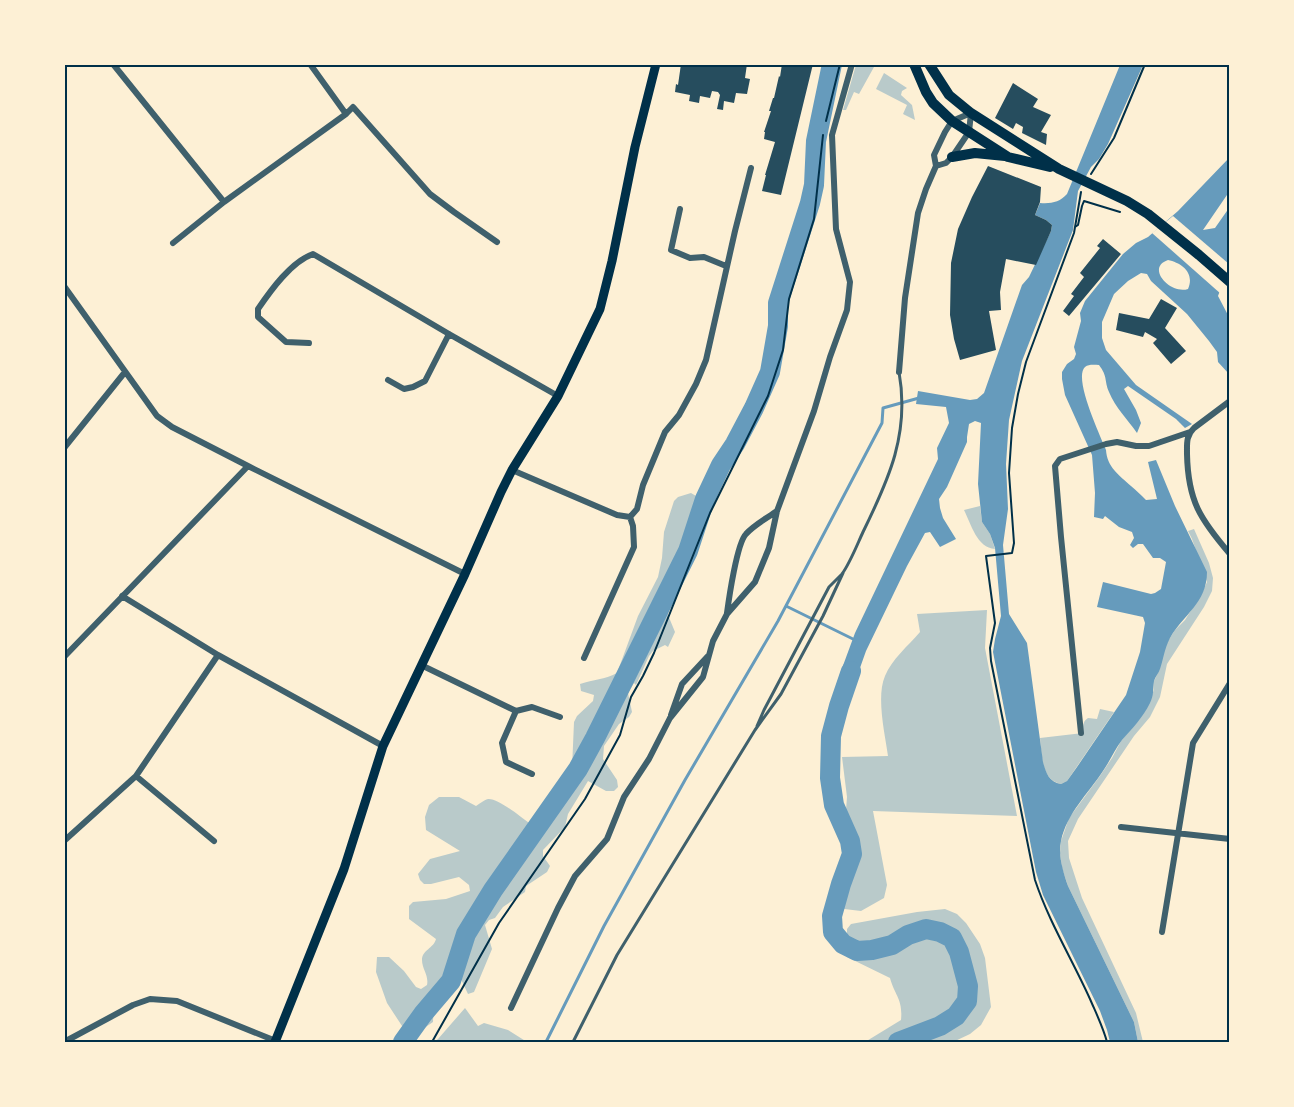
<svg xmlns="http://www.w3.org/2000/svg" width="1294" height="1107" font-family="'Fira Sans',sans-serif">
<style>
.green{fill:#b9caca}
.water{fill:#669bbc;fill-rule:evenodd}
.pier{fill:#fdf0d5}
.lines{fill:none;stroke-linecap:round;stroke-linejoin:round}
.stream{stroke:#669bbc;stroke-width:3}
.river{stroke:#669bbc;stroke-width:20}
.building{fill:#264d5e}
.path{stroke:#003049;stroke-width:2}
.service{stroke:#3f606c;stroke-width:3}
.minor{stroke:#3f606c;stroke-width:6}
.secondary{stroke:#003049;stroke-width:9}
.primary{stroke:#003049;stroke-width:10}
.neatline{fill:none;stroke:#003049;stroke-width:2}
</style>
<rect width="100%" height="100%" fill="#fdf0d5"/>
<path class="green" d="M856 65H869L874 67 859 94 854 92 846 110H843Z
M884 73 907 88 902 91 901 95 912 105 915 120 903 114 907 105 876 89Z
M691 493 696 496 704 513 700 525 686 547 669 602 668 615 675 632 668 647 665 645 653 651 649 656 636 685 634 683 628 693 632 712 629 717 619 724 604 746 603 759 617 780 618 787 614 791H606L588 781 568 814 565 827 543 850V856L550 866 547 872 526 886 525 892 503 907 495 918 489 920 485 925 492 949 474 992 468 994 460 977C455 978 449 978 446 981 437 988 433 1012 433 1022L417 1033 404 1029 387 1003 376 972 377 957H389L404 971 416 987 421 989 427 985C429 975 422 969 422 960 422 950 434 948 436 939L409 919V906L413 902 446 899 470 891 469 885 459 877 431 884H424L420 880 418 874 430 859 460 851 426 830 425 817 429 805 439 797H459L476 806C479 804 484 800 488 799 498 798 521 817 529 823L557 798 572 769 574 722 577 716 593 701 594 695 581 691 580 684C594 679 604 680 617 673L638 616 658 577 662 558 664 532 674 501 678 497Z
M980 506 982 522 990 534 995 549C977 548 971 524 964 510Z
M1194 529 1209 563 1213 578 1212 591 1204 607 1167 664 1160 697 1150 717 1134 736 1078 819 1068 841 1069 858 1082 898 1136 1013 1143 1042H1138L1134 1022 1068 886 1062 868 1060 853 1061 841 1069 818 1100 776 1112 758 1121 741 1145 711 1154 690V681L1159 671 1163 651 1168 641 1175 630 1185 620 1202 593 1207 582 1192 539 1188 531Z
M987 610 985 648 1017 816 873 811 887 885 884 898 861 911 836 908 831 904 841 880 850 872 856 860 846 810 847 797 842 757 888 756C885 734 876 697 885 676 892 659 908 646 920 632L917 614Z
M1100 709 1114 712 1067 781 1061 784C1041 780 1042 755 1040 738L1083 733C1083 727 1082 722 1088 718L1097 719Z
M945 909 957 914 966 923 980 944 985 958 991 1007 981 1025 970 1034 953 1042H865L901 1020C903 999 895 996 890 978L847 957V929L851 924 917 912Z
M465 1008 478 1026 484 1023 508 1030 527 1042H434L438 1039Z"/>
<path class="water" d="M1120 65H1143L1108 144 1099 159 1091 167 1078 191 1073 230 1022 361 1009 420 1006 464 1008 509 1003 545 1009 614 1027 643 1043 762C1046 773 1049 782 1061 784L1067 781 1077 767 1126 695 1140 652 1145 623 1143 617 1097 607 1103 582 1151 594 1155 593 1161 589 1166 562 1160 558H1153L1143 544H1138L1133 548 1130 545 1134 538 1132 532 1119 527 1105 516 1103 519 1094 517 1095 493 1092 455 1065 395 1062 379V372L1067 364 1074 359 1076 354 1074 347 1081 321 1080 313 1085 301 1123 254 1136 243 1148 237 1178 211 1229 158V192L1203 230 1215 228 1229 208V266L1218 296 1229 317V374L1218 362 1217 352 1209 341 1187 314 1151 281 1147 274 1141 273 1128 281 1114 294 1102 322V338L1106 350 1136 385 1192 424 1185 428 1176 419 1128 386 1124 389 1136 410 1141 423 1137 433C1128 420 1115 407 1109 392 1104 380 1108 377 1099 365 1094 365 1089 364 1085 367 1073 378 1100 435 1106 450 1107 467 1119 475 1131 486 1136 490 1141 495 1146 500L1157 499 1148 462 1156 460 1175 506 1207 572C1207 603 1183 615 1170 638 1164 650 1164 657 1160 669 1159 673 1155 677 1154 681 1153 689 1154 695 1150 703 1143 717 1132 729 1122 740 1115 749 1110 761 1103 771 1088 794 1067 813 1061 841 1058 856 1063 871 1068 886L1134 1022 1138 1042H1110L1107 1030 1100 1011 1043 895 1036 872 993 652 995 639 1001 616 995 548 990 534 982 522 978 484 981 423 975 421 969 424 967 437V442L947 487 939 499 940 508 943 518 956 539 940 547 930 532 925 533 907 566 866 651 850 696 834 693 841 671 855 633 938 459 937 448 949 423 946 407 916 404 918 391 970 400 977 399 984 393 1022 285 1029 277 1051 231 1052 225 1046 220 1035 215 1040 203C1051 204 1060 202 1067 194ZM1168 260C1182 263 1195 273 1188 289 1171 295 1145 268 1168 260Z"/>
<path class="pier" d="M1173 216 1229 264V273L1221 294 1152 233Z"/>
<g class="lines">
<path class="stream" d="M786 606 855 640
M546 1042 604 926 685 780 778 621 882 423 883 408 919 398"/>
<path class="river" d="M851 671 839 706 831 736 830 778 834 805 850 841 852 854 841 884 832 916 833 932 843 944 857 951 872 950 892 945 908 935 926 929 940 932 952 938 959 952 968 986 967 1001 956 1016 940 1026 898 1042
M403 1042 423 1014 451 981 466 934 493 890 578 769 595 738 688 551 705 499 721 465 735 444 754 408 770 372 778 326V303L810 203 814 185 816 141 832 64"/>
</g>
<path class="building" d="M681 64H747L745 78 750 79 747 94 736 93 734 103 724 101 723 110 717 109 720 95 718 92 712 91 710 98 700 96 699 103 689 101 690 95 675 92 676 84 678 85Z
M782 64H813L781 195 762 191 766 175H765L775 142 764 139 765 132H764L771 111H769L773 98H774L779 76 780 77Z
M1013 83 1038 99 1033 107 1051 115 1041 132 1047 134 1046 145 1022 133 1023 127 1016 123 1013 129 995 118Z
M988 166 1041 187 1040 202 1035 215 1046 220 1052 225 1051 231 1036 265 1006 259 1000 292 1001 310 989 311 996 350 960 360 954 339 950 315 951 263 958 229 972 197Z
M1103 239 1121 254 1069 316 1063 311 1074 296 1071 294 1084 277 1080 273 1100 248 1097 246Z
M1161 299 1177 308 1165 328 1186 351 1171 364 1153 343 1157 339 1145 332 1143 337 1116 330 1119 313 1149 319Z"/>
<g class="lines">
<path class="path" d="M826 121 840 64
M1091 174 1114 138 1145 64
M1081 192 1074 233 1026 362 1018 394 1012 428 1009 473 1014 543 1012 553 986 556 995 623 990 648 991 661 1035 880C1049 922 1072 959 1090 999 1096 1013 1103 1027 1107 1042
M1075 227 1078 225 1082 206 1084 201 1120 212
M432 1042 499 923 585 799 620 735 631 697 643 676 654 653 710 513 768 396 783 350 789 299 814 219 823 135"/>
<path class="service" d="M757 726 764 710 829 587C833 583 838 578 842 574 850 563 857 545 863 532 889 479 910 433 899 372
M573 1042 617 955 755 730 781 694 823 616 843 573"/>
<path class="minor" d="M113 64 224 202
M310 64 346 114 353 107 430 194 454 212 497 242
M971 113 969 132 952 157 946 163 936 166 934 155 945 132 952 121Z
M680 209 671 250 690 258 704 257 726 266
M173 243 224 202 346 114
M64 286 157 416 172 427 248 466 465 574
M309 343 286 342 258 317V309C271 290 291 262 313 254L449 334 558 396
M899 372 905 298 918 213 926 189 936 166
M388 380 404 389 413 387 425 381 449 334
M1230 401 1194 428C1186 436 1187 443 1187 454 1188 501 1200 519 1230 554
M64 448 125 372
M512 470 617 515 630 517
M630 517 637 509 643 485 665 432 679 415 696 384 706 360 735 231 751 168
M122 596 218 655 383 746
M727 613C729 598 737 543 746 534 754 525 767 518 777 511
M64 657 248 466
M584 658 634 547 633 526 630 517
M421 665 516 711 502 743 506 762 532 774
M516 711 532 707 560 717
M671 715 682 684 708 656
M1081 733 1061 537 1055 466 1060 459 1106 444 1117 442 1136 446H1149L1190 432
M136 776 214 841
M1121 827 1230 839
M64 841 136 776 218 655
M1162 932 1193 743 1230 683
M511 1008 558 908 575 876 607 839 624 797 649 759 670 718 703 677 713 641 727 614 755 582 769 548 777 511 814 411 830 357 847 310 850 282 836 229 832 135 852 64
M64 1042 133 1005 150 999 177 1001 276 1041"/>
<path class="secondary" d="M275 1042 344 869 383 746 465 574 501 492 512 470 558 396 600 309 612 261 635 147 656 64"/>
<path class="primary" d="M914 64 926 92 933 103 952 121 1008 157 1050 167
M929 64 949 95 971 113 1059 169 1127 201 1148 214 1199 255 1230 282
M952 157 975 153 1005 156"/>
</g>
<rect width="1294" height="1107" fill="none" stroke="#fdf0d5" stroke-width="132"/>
<rect x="66" y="66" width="1162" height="975" class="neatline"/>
</svg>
